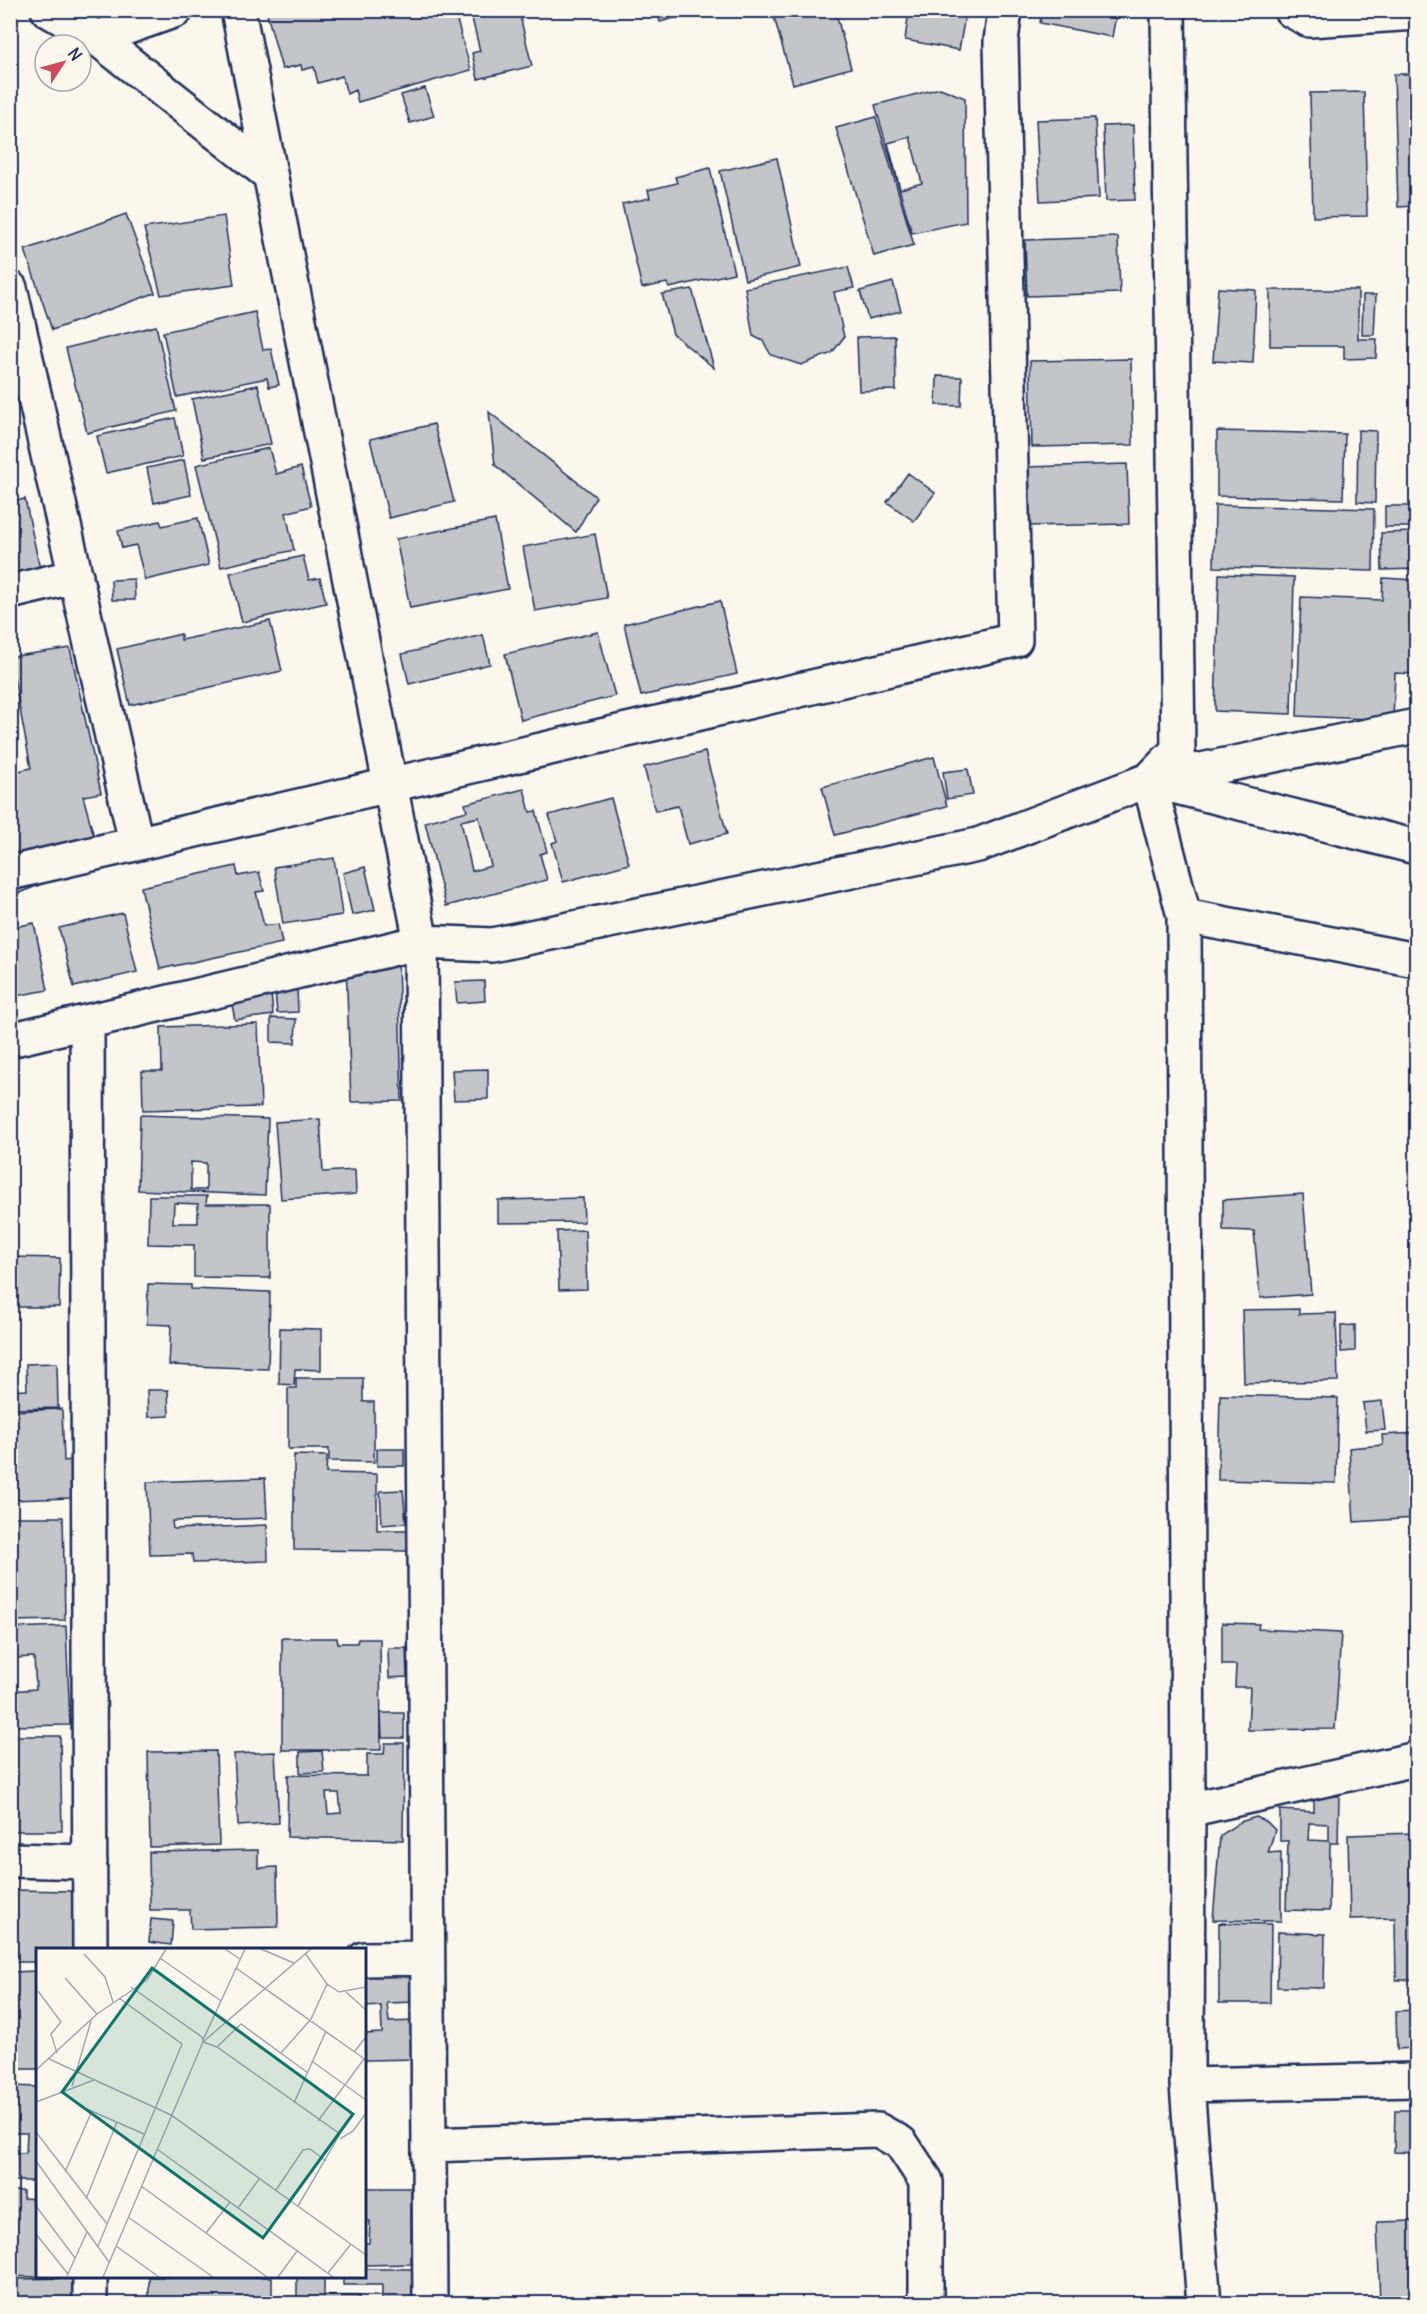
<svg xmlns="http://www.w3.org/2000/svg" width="1427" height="2314" font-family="Delius,sans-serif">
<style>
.building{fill:#c3c5c9;stroke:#1b2f5e;stroke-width:1.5;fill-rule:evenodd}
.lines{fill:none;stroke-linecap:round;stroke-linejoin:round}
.street-casing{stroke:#1b2f5e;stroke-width:38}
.street{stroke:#fbf7ec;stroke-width:33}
.inset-road{fill:none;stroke:#a1a7b3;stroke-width:1.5}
.view{fill:#0f766e;fill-opacity:0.15;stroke:#0f766e;stroke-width:3}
.inset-edge{fill:none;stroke:#1b2f5e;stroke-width:3}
</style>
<rect width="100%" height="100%" fill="#fbf7ec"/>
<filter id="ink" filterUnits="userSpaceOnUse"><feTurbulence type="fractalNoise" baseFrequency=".0167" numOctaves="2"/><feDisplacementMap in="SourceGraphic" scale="12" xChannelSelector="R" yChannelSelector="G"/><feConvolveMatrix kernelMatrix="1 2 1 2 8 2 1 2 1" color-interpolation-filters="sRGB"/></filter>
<g filter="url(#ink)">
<path class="building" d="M266 10H454L471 70 358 102 355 90 347 94 342 76 318 83 314 67 302 70 301 65 282 69Z
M470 10H508L509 14 519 12 532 66 478 79 472 53 480 51Z
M657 10H702L660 22Z
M772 10H835L851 68 793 84Z
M909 10H966L959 50 905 40Z
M1042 10H1117L1112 37 1040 23Z
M1394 74H1416V206L1398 207Z
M425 88 434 116 410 123 401 95Z
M940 88 965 98 966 222 912 233 875 105ZM910 137 922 183 900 189 888 143Z
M1364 92 1367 216 1313 217 1310 93Z
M876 117 914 245 874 256 836 128Z
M1095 118 1099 198 1040 201 1036 120Z
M1133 125 1135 200 1106 201 1103 126Z
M777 158 801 267 745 280 720 171Z
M710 168 734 273 669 288 667 283 642 288 622 204 650 198 648 190 677 183 675 177Z
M126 214 155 293 52 330 25 250Z
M224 216 234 285 161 295 144 228Z
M1118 237 1120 293 1027 296 1025 240Z
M848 267 854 288 834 292 844 337 832 353 801 365 771 355 763 341 753 336 745 288Z
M893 282 901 311 868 319 860 291Z
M1218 288 1256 290 1253 363 1213 361Z
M692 289 714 368 673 334 662 294Z
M1270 290H1358V339H1377L1376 358 1344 359V346H1270Z
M1363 295H1376L1374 335H1362Z
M255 312 263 350 271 349 279 385 269 387 267 378 177 397 163 332Z
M156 326 176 411 87 433 66 348Z
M895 336 896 390 859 391 857 337Z
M1131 359 1133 445 1032 447 1030 361Z
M937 376 962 377 961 406 936 405Z
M258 385 271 444 204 458 192 399Z
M489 412 596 497 576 532 495 465Z
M175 418 183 456 106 473 97 436Z
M434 424 454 502 389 518 370 439Z
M1358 430 1376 431 1375 503 1357 502Z
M1217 431 1345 434 1343 499 1217 496Z
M269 448 276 474 301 467 311 506 286 513 294 550 221 567 196 465Z
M184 460 191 495 154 503 147 468Z
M1127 464 1129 524 1027 526 1025 467Z
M908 473 935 493 914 521 887 502Z
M25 499 47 602 10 610V502Z
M1215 505 1374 509 1373 571 1214 567Z
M1385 506H1416V527H1385Z
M198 518 209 565 145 580 136 545 122 548 118 531 160 521 162 526Z
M495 520 508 589 410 608 396 539Z
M1416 532V569L1382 570 1381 533Z
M595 534 607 598 535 611 523 547Z
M303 556 309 580 320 578 326 603 242 622 230 573Z
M1219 574 1294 577 1291 714 1215 711Z
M1383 578 1416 580V674L1395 673 1393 720 1297 716 1301 597 1382 600Z
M134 579 135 600H112L111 580Z
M720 601 737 674 641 696 624 624Z
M270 621 282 671 130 705 117 649 181 634V640Z
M598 632 615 696 521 720 505 654Z
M483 635 490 664 409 684 402 654Z
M70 648 101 793 83 796 96 844 54 879 19 893 10 882V773L31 768 10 657Z
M705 752 727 834 688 844 678 806 655 811 644 767Z
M934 757 947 806 835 835 822 787Z
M968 769 973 795 947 799 943 772Z
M524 789 530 812 536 811 547 852 540 854 547 880 446 906 425 822 467 811 465 804ZM479 817 491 866 472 871 461 821Z
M611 798 629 864 563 882 552 843 557 841 549 815Z
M334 858 342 915 283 924 274 867Z
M236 866 238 876 259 872 264 891 256 892 264 926 278 924 282 943 160 969 141 887Z
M365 867 375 910 352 915 343 873Z
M123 913 137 972 74 987 59 928Z
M34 923 48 990 10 997V928Z
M398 960 402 1101 351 1102 346 962Z
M484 981 485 1001 457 1003 455 982Z
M297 990 298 1012 277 1013 275 992Z
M271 993 273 1015 235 1020 231 1000Z
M271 1018 296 1019 295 1043 271 1042Z
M258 1024 261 1107 143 1110 142 1071H162L161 1027Z
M488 1069V1099L454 1100 452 1070Z
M140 1115 268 1119 265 1195 138 1190ZM191 1162 206 1163V1190H191Z
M320 1119 323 1172 355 1170 356 1194 281 1199 275 1122Z
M1303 1194 1311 1294 1260 1298 1254 1231 1223 1230V1200Z
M149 1196H207L206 1204H270V1278L194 1277V1245L148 1244ZM174 1203 198 1204V1223H173Z
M583 1198 584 1222 498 1223V1200Z
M585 1230 587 1289 559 1290 557 1231Z
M10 1257 60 1258 59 1307H10Z
M148 1284 191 1285V1289L270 1292 268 1369 169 1365 171 1325 147 1324Z
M1299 1309V1314L1336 1313 1338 1381 1244 1383 1242 1310Z
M1355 1325V1351L1341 1352V1326Z
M280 1328 321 1329V1370L295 1369 294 1385 279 1384Z
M57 1363 58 1408 10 1409V1391L27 1390 26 1364Z
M296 1378H363V1402H374V1462L329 1461V1449H288V1388H296Z
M147 1390H168L169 1416 148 1417Z
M1220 1395 1338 1398 1336 1483 1218 1480Z
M1382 1401 1385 1430 1366 1431 1363 1403Z
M62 1409 64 1461 71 1460 72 1498 10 1500V1411Z
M1416 1433V1518L1354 1522 1349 1448 1383 1445 1382 1435Z
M377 1449H404V1466H377Z
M294 1455 327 1456 326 1473 377 1474V1530H407V1551L294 1550Z
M265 1478 267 1518 172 1521 173 1529 267 1525 268 1561 193 1563 192 1554 150 1555 147 1482Z
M403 1490 406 1523 382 1525 380 1491Z
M10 1517H63L65 1620 10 1621Z
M1222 1623 1259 1624 1258 1629 1341 1633 1335 1729 1248 1730 1250 1687H1235L1236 1665H1222Z
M66 1626 70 1725 10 1726V1691L36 1689 34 1657 10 1658V1628Z
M282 1638H337L338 1643H357L358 1639H380L381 1750H282Z
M388 1648H406L407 1677 389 1678Z
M381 1713H404V1738H382Z
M10 1736H60L62 1831H10Z
M385 1743H404L403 1840 287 1837 288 1775 367 1776V1754H384ZM326 1793H339L341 1813 328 1814Z
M216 1751 219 1845 150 1847 148 1752Z
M322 1751 324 1772 300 1773V1752Z
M275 1752 279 1823 238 1826 234 1754Z
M1314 1795 1339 1796 1338 1843H1330L1329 1911 1286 1910 1288 1841H1280V1810L1314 1812ZM1309 1823 1329 1824V1841L1308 1840Z
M1256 1817 1267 1822 1275 1830 1268 1853 1281 1852V1921L1213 1920 1220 1836 1240 1822Z
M1416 1833V1980H1396L1395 1918 1350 1919 1348 1835Z
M258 1850V1868L277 1867 278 1927 191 1929 190 1910H150L149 1852Z
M10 1890 73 1891V1950H38V1962H10Z
M151 1919 173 1921 171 1945 149 1942Z
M1219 1923 1271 1924 1270 2003H1219Z
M1278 1932 1325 1934 1324 1988 1277 1987Z
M417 1968 419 2059 364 2060V2034L382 2033 381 2006 364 2007V1969ZM416 2002 417 2021 389 2022 387 2003Z
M38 1971V2069H10V1972Z
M1416 2010V2048L1397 2049 1396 2011Z
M10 2086 38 2087V2181H10V2153H26L27 2133H10Z
M1395 2110H1416V2153L1394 2152Z
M364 2188H411V2264L364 2265V2243H369L370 2221H364Z
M10 2191H23V2198L38 2199V2276L62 2278 10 2276Z
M1416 2221V2304H1380L1377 2222Z
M364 2269H412L413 2304H382V2285H343V2276H364Z
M297 2276H324V2296H359V2304H297Z
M149 2277H272V2304H149Z
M77 2278V2304H10V2279Z"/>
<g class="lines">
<defs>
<path id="street" d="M48 10 97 38 269 174
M238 10 421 942 430 2304
M1291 10 1309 20 1416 13
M97 38 176 10
M10 288 136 842
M10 592 76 576
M1157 779 1416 726
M1149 780 1184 916 1188 1810 1187 2085 1204 2304
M1149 780 1416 847
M10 873 1015 640 1001 41 1005 10
M1184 916 1416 960
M87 1022 90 1950
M10 1040 421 942 492 945 978 845 1149 780 1178 750 1168 10
M1188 1810 1416 1759
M10 1860 90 1862
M364 1959 427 1958
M1187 2085 1416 2080
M429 2145 878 2130 901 2143 926 2181V2304
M90 2276V2304"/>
</defs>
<use href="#street" class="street-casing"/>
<use href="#street" class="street"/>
</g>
</g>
<g transform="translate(36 1948)">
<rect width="330" height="330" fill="#fbf7ec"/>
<path class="inset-road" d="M189 1 204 11M225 1 258 15M269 5 291 36 303 44 330 39M48 6 69 29 77 54M124 10 185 53M200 20 330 112M29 30 61 66M2 43 25 74 15 86 21 105M310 44 330 62M167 92 209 1M167 94 181 99 304 186 262 258M167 94 275 1M181 99 205 76 272 125M318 104 330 89M245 105 275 71 291 36M13 111 135 167 330 307M277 114 330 152M0 122 61 66 111 32 130 1M36 138 55 73M0 154 58 132M258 155 290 83M44 158 108 186M282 173 328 111M0 184 71 276M304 191 317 183 330 165M121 201 297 329M0 213 73 314M29 224 56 163M105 238 231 329M240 242 267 202 274 201 290 213M50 251 81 174M0 258 39 310M202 260 223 231M92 269 177 329M170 285 194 254M0 286 32 326M62 298 146 96 83 50M80 298 123 329M292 325 315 296M31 328 51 284M67 329 167 94 166 89 95 39M242 329 261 303"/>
<path class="view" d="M116 20 317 166 227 290 26 144Z"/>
<rect width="330" height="330" class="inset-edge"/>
</g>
<rect width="1427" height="2314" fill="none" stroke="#fbf7ec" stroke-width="36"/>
<rect x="18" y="18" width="1391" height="2278" fill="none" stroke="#1b2f5e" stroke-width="2" filter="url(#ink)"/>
<g transform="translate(63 63) rotate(54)"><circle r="28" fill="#fbf7ec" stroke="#a1a7b3" stroke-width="1.5"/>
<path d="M0-4.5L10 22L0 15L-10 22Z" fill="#d1495b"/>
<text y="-9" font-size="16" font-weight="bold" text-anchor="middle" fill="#1b2f5e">N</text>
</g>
</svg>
